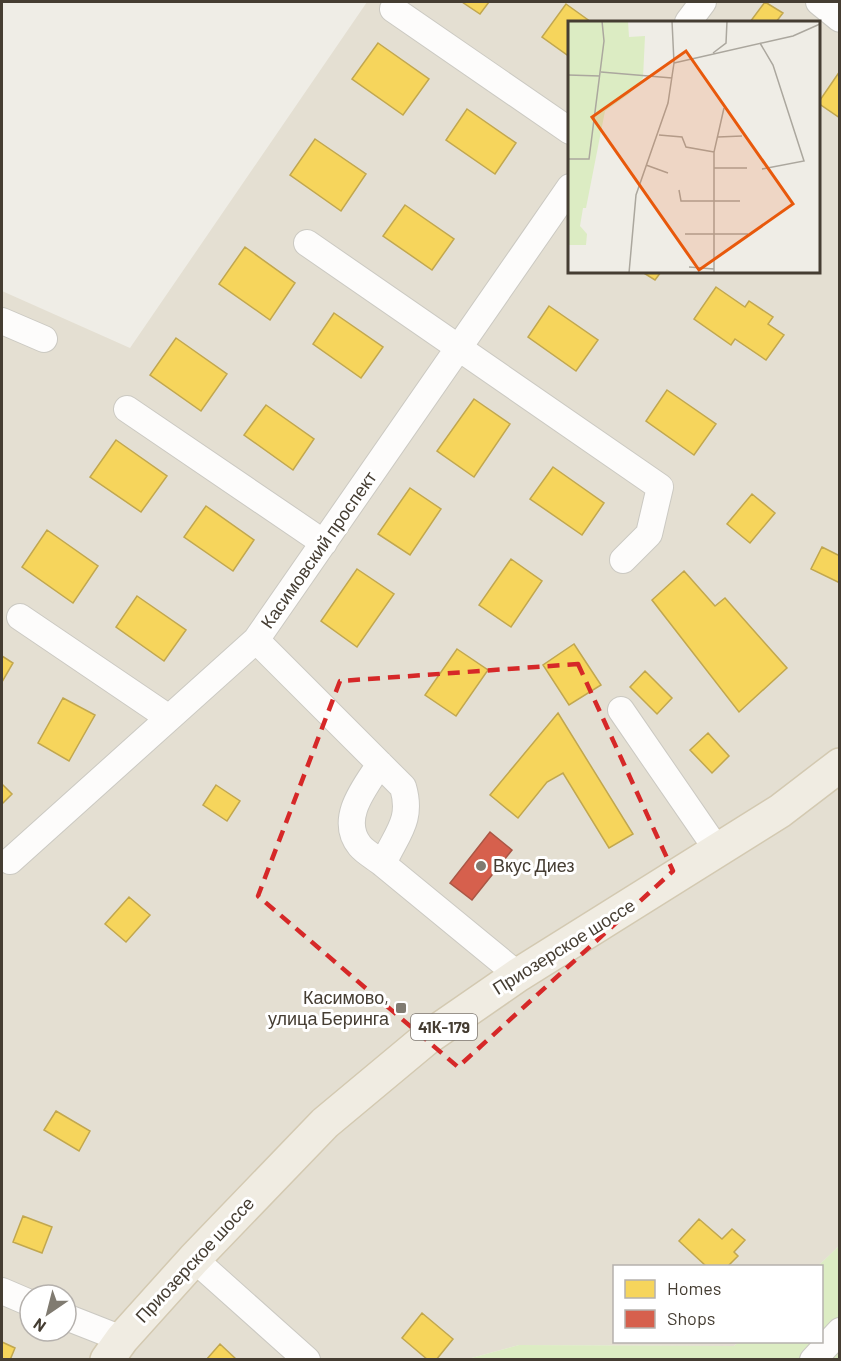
<svg xmlns="http://www.w3.org/2000/svg" width="841" height="1361" font-family="Barlow,sans-serif">
<style>
.residential{fill:#e4dfd2;fill-rule:evenodd}
.green{fill:#dcecc3}
.homes{fill:#f6d55c;stroke:#c1a74f;stroke-width:1.5}
.shops{fill:#d6604d;stroke:#aa5645;stroke-width:1.5}
.lines{fill:none;stroke-linecap:round;stroke-linejoin:round}
.minor-casing{stroke:#cbc9c2;stroke-width:28}
.major-casing{stroke:#d3c9b1;stroke-width:36}
.minor{stroke:#fdfcfb;stroke-width:26}
.major{stroke:#f0ece2;stroke-width:33}
.marked{fill:none;stroke:#d62828;stroke-width:4.5;stroke-dasharray:12 8;stroke-linejoin:round}
.poi-dot{fill:#807b71;stroke:#fff;stroke-width:2}
.labels{text-anchor:middle;stroke-width:6;stroke-linejoin:round;paint-order:stroke}
.shield{fill:#fff;stroke:#7d7770;stroke-width:1.5}
.shield-label{font-size:16px;font-weight:bold;fill:#453d32}
.street-label{font-size:18px;fill:#453d32;stroke:#fff}
.poi-label{font-size:18px;fill:#453d32;stroke:#fff;text-anchor:start}
.inset-road{fill:none;stroke:#aba79e;stroke-width:1.5}
.view{fill:#e8590c;fill-opacity:0.15;stroke:#e8590c;stroke-width:3}
.inset-edge{fill:none;stroke:#453d32;stroke-width:3}
</style>
<rect width="100%" height="100%" fill="#efede6"/>
<path class="residential" d="M367 2H839V1246L818 1266H614V1342H739L734 1346 519 1345 464 1360 2 1359V291L130 348ZM570 22H818V272H570ZM30 1295H66V1331H30Z"/>
<path class="green" d="M839 1246V1359L464 1360 519 1345 734 1346 739 1342H822V1266H818Z"/>
<path class="homes" d="M462 2H489L480 14Z
M765 2 783 13 776 22H750Z
M566 4 591 22H570V57L542 37Z
M378 43 429 79 403 115 352 79Z
M840 71V118L818 103Z
M467 109 516 143 495 174 446 140Z
M315 139 366 174 341 211 290 175Z
M405 205 454 239 432 270 383 236Z
M245 247 295 283 270 320 219 284Z
M642 272H661L655 280Z
M716 287 745 307 749 301 773 317 768 324 784 335 766 360 735 339 731 345 694 319Z
M549 306 598 340 576 371 528 337Z
M334 313 383 347 361 378 313 344Z
M176 338 227 374 201 411 150 375Z
M667 390 716 424 694 455 646 421Z
M474 399 510 424 474 477 437 451Z
M266 405 314 439 293 470 244 435Z
M116 440 167 476 141 512 90 477Z
M553 467 604 503 582 535 530 499Z
M410 488 441 509 410 555 378 534Z
M752 494 775 513 750 543 727 524Z
M206 506 254 540 233 571 184 537Z
M47 530 98 566 73 603 22 567Z
M822 547 840 556V583L811 569Z
M511 559 542 581 511 627 479 605Z
M357 569 394 594 357 647 321 621Z
M684 571 715 606 725 598 787 668 739 712 652 600Z
M137 596 186 630 164 661 116 627Z
M574 644 601 685 569 705 543 665Z
M457 649 488 670 456 716 425 695Z
M2 656 13 663 2 682Z
M645 671 672 698 657 714 630 687Z
M63 698 95 715 69 761 38 743Z
M558 713 633 834 609 848 563 773 547 782 518 818 490 795Z
M708 733 729 756 712 773 690 750Z
M2 784 12 794 2 804Z
M216 785 240 801 227 821 203 805Z
M129 897 150 915 126 942 105 924Z
M56 1111 90 1131 79 1151 44 1130Z
M23 1216 52 1227 42 1253 13 1242Z
M699 1219 722 1239 732 1229 745 1240 734 1252 738 1256 728 1266H706L679 1241Z
M422 1313 453 1339 436 1360H428L402 1338Z
M2 1342 15 1348 10 1360H2Z
M220 1344 237 1360H206Z"/>
<path class="shops" d="M490 832 512 850 472 900 450 883Z"/>
<g class="lines">
<defs>
<path id="minor" d="M819 2 840 19
M393 9 570 131
M688 22 703 2
M307 243 660 487 649 534 623 560
M2 321 44 339
M127 409 324 543
M20 617 169 718
M256 640 403 787C413 821 396 834 383 864L518 975
M621 710 718 851
M380 764C365 787 338 819 360 846 366 853 376 858 383 864
M10 861 256 640 570 187
M194 1259 307 1360
M2 1291 30 1303
M66 1317 122 1339
M813 1360 840 1331"/>
<path id="major" d="M107 1360 122 1339 194 1259 325 1123 427 1038 518 975 780 811 840 765"/>
</defs>
<use href="#minor" class="minor-casing"/>
<use href="#major" class="major-casing"/>
<use href="#minor" class="minor"/>
<use href="#major" class="major"/>
</g>
<path class="marked" d="M578 664 673 871 458 1067 258 896 340 681Z"/>
<g class="poi-dot">
<circle cx="481" cy="866" r="6"/>
<rect x="395" y="1002" width="12" height="12" rx="3"/>
</g>
<g class="labels">
<rect class="shield" x="411" y="1014" width="66" height="26" rx="4.5"/>
<g class="shield-label">
<text x="444" y="1033">41К-179</text>
</g>
<g class="street-label">
<text transform="translate(319 550) rotate(-55)" y="6">Касимовский проспект</text>
<text transform="translate(564 947) rotate(-32)" y="6">Приозерское шоссе</text>
<text transform="translate(195 1260) rotate(-47)" y="6">Приозерское шоссе</text>
</g>
<g class="poi-label">
<text x="493" y="872">Вкус Диез</text>
<text x="389" y="1004" text-anchor="end">Касимово,<tspan x="389" dy="21">улица Беринга</tspan></text>
</g>
</g>
<g transform="translate(568 21)">
<rect width="252" height="252" fill="#efede6"/>
<path d="M0 0H60L61 16 77 15 75 57 61 73 37 90 18 187H15L12 205 19 213 18 224H0Z" fill="#dcecc3"/>
<path class="inset-road" d="M192 22 205 44 236 140 194 148M145 32 158 22 159 0M106 42 225 15 252 3M33 51 104 57M0 54 32 55M91 114 114 116 118 126 146 131M150 116 174 115M0 138H21L36 20 34 0M78 144 100 152M146 147H179M111 169 113 180H172M117 213H180M121 246 146 248M61 252 68 174 100 82 106 42 104 0M146 252V131L156 87"/>
<path class="view" d="M118 30 225 183 131 249 24 96Z"/>
<rect width="252" height="252" class="inset-edge"/>
</g>
<rect width="841" height="1361" fill="none" stroke="#453d32" stroke-width="6"/>
<rect x="613" y="1265" width="210" height="78" fill="#ffffff" stroke="#b5b1ad" stroke-width="1.5"/>
<rect x="625" y="1280" width="30" height="18" fill="#f6d55c" stroke="#b5b1ad" stroke-width="1.5"/>
<text x="667" y="1295" font-size="18" fill="#453d32">Homes</text>
<rect x="625" y="1310" width="30" height="18" fill="#d6604d" stroke="#b5b1ad" stroke-width="1.5"/>
<text x="667" y="1325" font-size="18" fill="#453d32">Shops</text>
<g transform="translate(48 1313) rotate(215)"><circle r="28" fill="#ffffff" stroke="#b5b1ad" stroke-width="1.5"/>
<path d="M0-4.5L10 22L0 15L-10 22Z" fill="#807b71"/>
<text y="-9" font-size="16" font-weight="bold" text-anchor="middle" fill="#453d32">N</text>
</g>
</svg>
